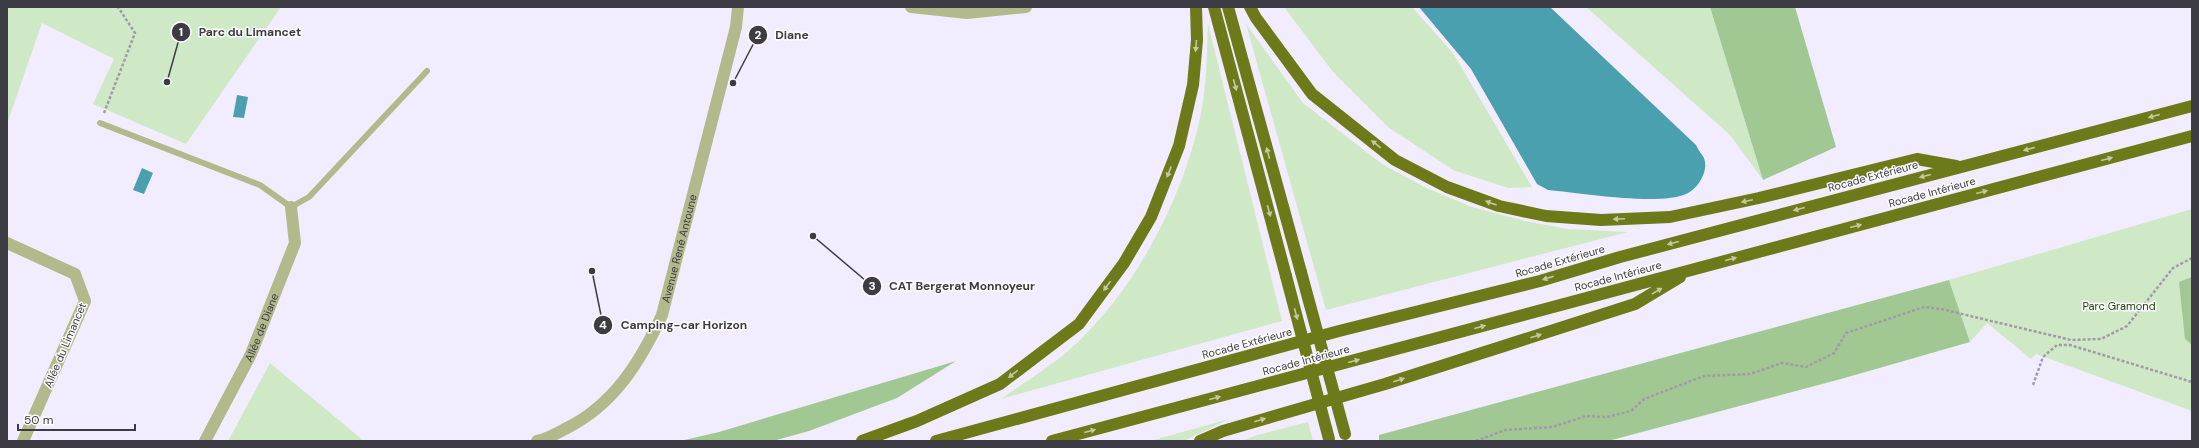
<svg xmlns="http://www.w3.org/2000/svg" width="2199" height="448" font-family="'DM Sans',sans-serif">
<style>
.green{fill:#cfe9c6}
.forest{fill:#a1c892}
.water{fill:#4ba0af}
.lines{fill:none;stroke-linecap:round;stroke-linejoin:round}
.path{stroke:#9f9ba8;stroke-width:2.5;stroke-dasharray:3 2;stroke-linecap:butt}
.service{stroke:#b2ba8b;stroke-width:6}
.minor{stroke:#b2ba8b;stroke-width:12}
.motorway{stroke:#6e791a;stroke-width:12}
.motorway-bridge{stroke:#6e791a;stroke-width:12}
.oneway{fill:#c4c8a2}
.labels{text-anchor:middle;stroke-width:3;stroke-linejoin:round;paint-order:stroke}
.street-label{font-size:11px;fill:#3d3b43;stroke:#fdfdfd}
.park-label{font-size:11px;fill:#173b03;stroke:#fdfdfd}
.leader{fill:none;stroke:#3d3b43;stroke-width:1.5}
.callout-dot{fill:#3d3b43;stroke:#fdfdfd;stroke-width:1.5}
.mark-label{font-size:12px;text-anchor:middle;font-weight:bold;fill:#fff}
.callout-label{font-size:12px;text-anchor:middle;font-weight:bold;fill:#3d3b43;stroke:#fdfdfd;stroke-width:3;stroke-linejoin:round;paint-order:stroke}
</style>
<rect width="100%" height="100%" fill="#f2edfe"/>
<path class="green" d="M7 7H281L186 144 93 104 114 59 42 23 7 124Z
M1284 7H1412L1453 53 1532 187 1508 188 1453 170 1388 127 1333 72Z
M1586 7H1710L1763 180 1730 135Z
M1208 24 1282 321 1001 399C1023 383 1047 369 1068 351 1137 291 1192 184 1204 94 1207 71 1207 47 1208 24Z
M1246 24 1303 103 1382 164 1424 187 1472 207 1525 221 1568 229 1628 232 1326 310Z
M2192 209V411L2036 354 2031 359 1987 323 1970 342 1949 280Z
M270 363 364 441H228Z
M1229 419 1184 441H1150Z
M1308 422 1313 441H1242L1257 435Z"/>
<path class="forest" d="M1710 7H1795L1836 147 1763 180Z
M2192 277V345L2185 339 2179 282Z
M1949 280 1970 342 1841 379 1608 441H1379V435Z
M956 361 897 398 809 431 773 441H680L719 432Z"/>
<path class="water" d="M1419 7H1550L1696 145C1698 150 1702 154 1704 158 1709 171 1698 189 1686 194 1660 206 1580 193 1548 190L1537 184 1471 69Z
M237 95 248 97 244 118 233 117Z
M142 168 153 173 144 194 133 190Z"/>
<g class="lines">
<path class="path" d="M104 113 135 33 118 7
M2033 385 2043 357 2057 345H2070L2192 382
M1476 441 1505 430 1553 427 1586 416 1607 417 1631 411 1644 399 1704 376 1750 374 1782 363 1806 367 1834 353 1846 333 1924 307 1941 309 2071 340 2101 339 2127 326 2173 268 2192 258"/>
<path class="service" d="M100 123 260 185 291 207 309 197 427 71"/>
<g class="minor">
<path d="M911 7 967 13 1026 7"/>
<path d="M7 243 75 274 85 301 23 441"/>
<path id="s1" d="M205 441 251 354 295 243 291 207"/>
<path id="s2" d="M537 441C547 439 556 434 565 429 614 405 640 362 662 315L736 27 738 7"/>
</g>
<path class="motorway" d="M1214 7 1286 276
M1228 7 1301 272
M1250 7 1256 18 1312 94 1395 160 1447 187 1499 206 1546 216 1601 220 1670 217 1759 198 1917 159 1956 166
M862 441 917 421 1000 384 1079 324 1124 263 1151 217 1179 146 1193 85 1197 40 1196 7
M936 441 1339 331 1540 281 1620 257 2192 106
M1052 441 2192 136
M1200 441 1223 431 1385 384 1635 304 1680 277"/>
<path class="motorway-bridge" d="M1301 272 1345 434
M1286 276 1329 439"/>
</g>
<defs><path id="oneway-solid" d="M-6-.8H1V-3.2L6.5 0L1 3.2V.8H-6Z"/></defs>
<g class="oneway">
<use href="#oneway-solid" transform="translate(1196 46) rotate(95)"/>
<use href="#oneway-solid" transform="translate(1235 85) rotate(75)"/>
<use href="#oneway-solid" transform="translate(2154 116) rotate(165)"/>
<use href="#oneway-solid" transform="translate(1376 144) rotate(-141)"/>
<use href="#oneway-solid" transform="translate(2029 149) rotate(165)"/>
<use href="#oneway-solid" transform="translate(1268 153) rotate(-105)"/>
<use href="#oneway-solid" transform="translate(2107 159) rotate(-15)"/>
<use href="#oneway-solid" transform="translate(1169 172) rotate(111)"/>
<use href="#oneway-solid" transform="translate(1925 176) rotate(166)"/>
<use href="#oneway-solid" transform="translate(1982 192) rotate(-15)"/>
<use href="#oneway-solid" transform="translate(1747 201) rotate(168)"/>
<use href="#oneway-solid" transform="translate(1491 203) rotate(-160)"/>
<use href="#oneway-solid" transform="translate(1799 209) rotate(165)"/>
<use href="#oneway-solid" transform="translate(1269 211) rotate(75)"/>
<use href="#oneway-solid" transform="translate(1619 219) rotate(177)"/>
<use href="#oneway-solid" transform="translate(1856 226) rotate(-15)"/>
<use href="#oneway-solid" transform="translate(1673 243) rotate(165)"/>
<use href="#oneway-solid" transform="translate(1731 259) rotate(-15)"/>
<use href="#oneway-solid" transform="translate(1548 278) rotate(163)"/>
<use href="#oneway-solid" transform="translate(1107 286) rotate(126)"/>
<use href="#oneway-solid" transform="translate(1657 291) rotate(-31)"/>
<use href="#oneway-solid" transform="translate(1296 314) rotate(75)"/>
<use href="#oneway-solid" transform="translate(1480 327) rotate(-15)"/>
<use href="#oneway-solid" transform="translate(1536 336) rotate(-18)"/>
<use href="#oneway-solid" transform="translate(1354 361) rotate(-15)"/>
<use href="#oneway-solid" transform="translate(1013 374) rotate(143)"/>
<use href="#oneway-solid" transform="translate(1399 380) rotate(-18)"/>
<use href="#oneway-solid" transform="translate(1215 398) rotate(-15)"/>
<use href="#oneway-solid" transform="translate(1260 420) rotate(-16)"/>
<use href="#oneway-solid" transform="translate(1090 431) rotate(-15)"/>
</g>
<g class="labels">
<g class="street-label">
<text transform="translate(1873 176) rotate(-15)" y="4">Rocade Extérieure</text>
<text transform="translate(1932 192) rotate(-15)" y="4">Rocade Intérieure</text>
<text dy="4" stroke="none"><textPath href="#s2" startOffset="252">Avenue René Antoune</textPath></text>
<text transform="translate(1560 261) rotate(-16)" y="4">Rocade Extérieure</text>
<text transform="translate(1618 276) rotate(-15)" y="4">Rocade Intérieure</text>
<text dy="4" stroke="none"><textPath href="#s1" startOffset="127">Allée de Diane</textPath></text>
<text transform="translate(1247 343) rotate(-15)" y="4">Rocade Extérieure</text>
<text transform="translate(65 345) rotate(-67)" y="4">Allée du Limancet</text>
<text transform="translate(1306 360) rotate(-15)" y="4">Rocade Intérieure</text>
</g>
<g class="park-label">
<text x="2119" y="310">Parc Gramond</text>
</g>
</g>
<path class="leader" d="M167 82L181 32M733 83L758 35M813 236L872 286M592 271L603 325"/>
<g class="callout-dot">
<circle cx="167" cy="82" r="4"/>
<circle cx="733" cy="83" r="4"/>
<circle cx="813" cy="236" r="4"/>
<circle cx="592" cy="271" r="4"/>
<circle cx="181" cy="32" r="10"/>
<circle cx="758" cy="35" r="10"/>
<circle cx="872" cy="286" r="10"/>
<circle cx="603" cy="325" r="10"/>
</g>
<g class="mark-label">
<text x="181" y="36">1</text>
<text x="758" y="39">2</text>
<text x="872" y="290">3</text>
<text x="603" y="329">4</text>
</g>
<g class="callout-label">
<text x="250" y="36">Parc du Limancet</text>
<text x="792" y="39">Diane</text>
<text x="962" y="290">CAT Bergerat Monnoyeur</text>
<text x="684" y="329">Camping-car Horizon</text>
</g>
<rect width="2199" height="448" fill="none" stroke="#3d3b43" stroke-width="16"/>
<path d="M18 424v6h117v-6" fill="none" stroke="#3d3b43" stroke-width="2"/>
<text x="24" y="424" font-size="12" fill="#3d3b43" stroke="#fdfdfd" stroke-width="3" paint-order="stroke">50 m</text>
</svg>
